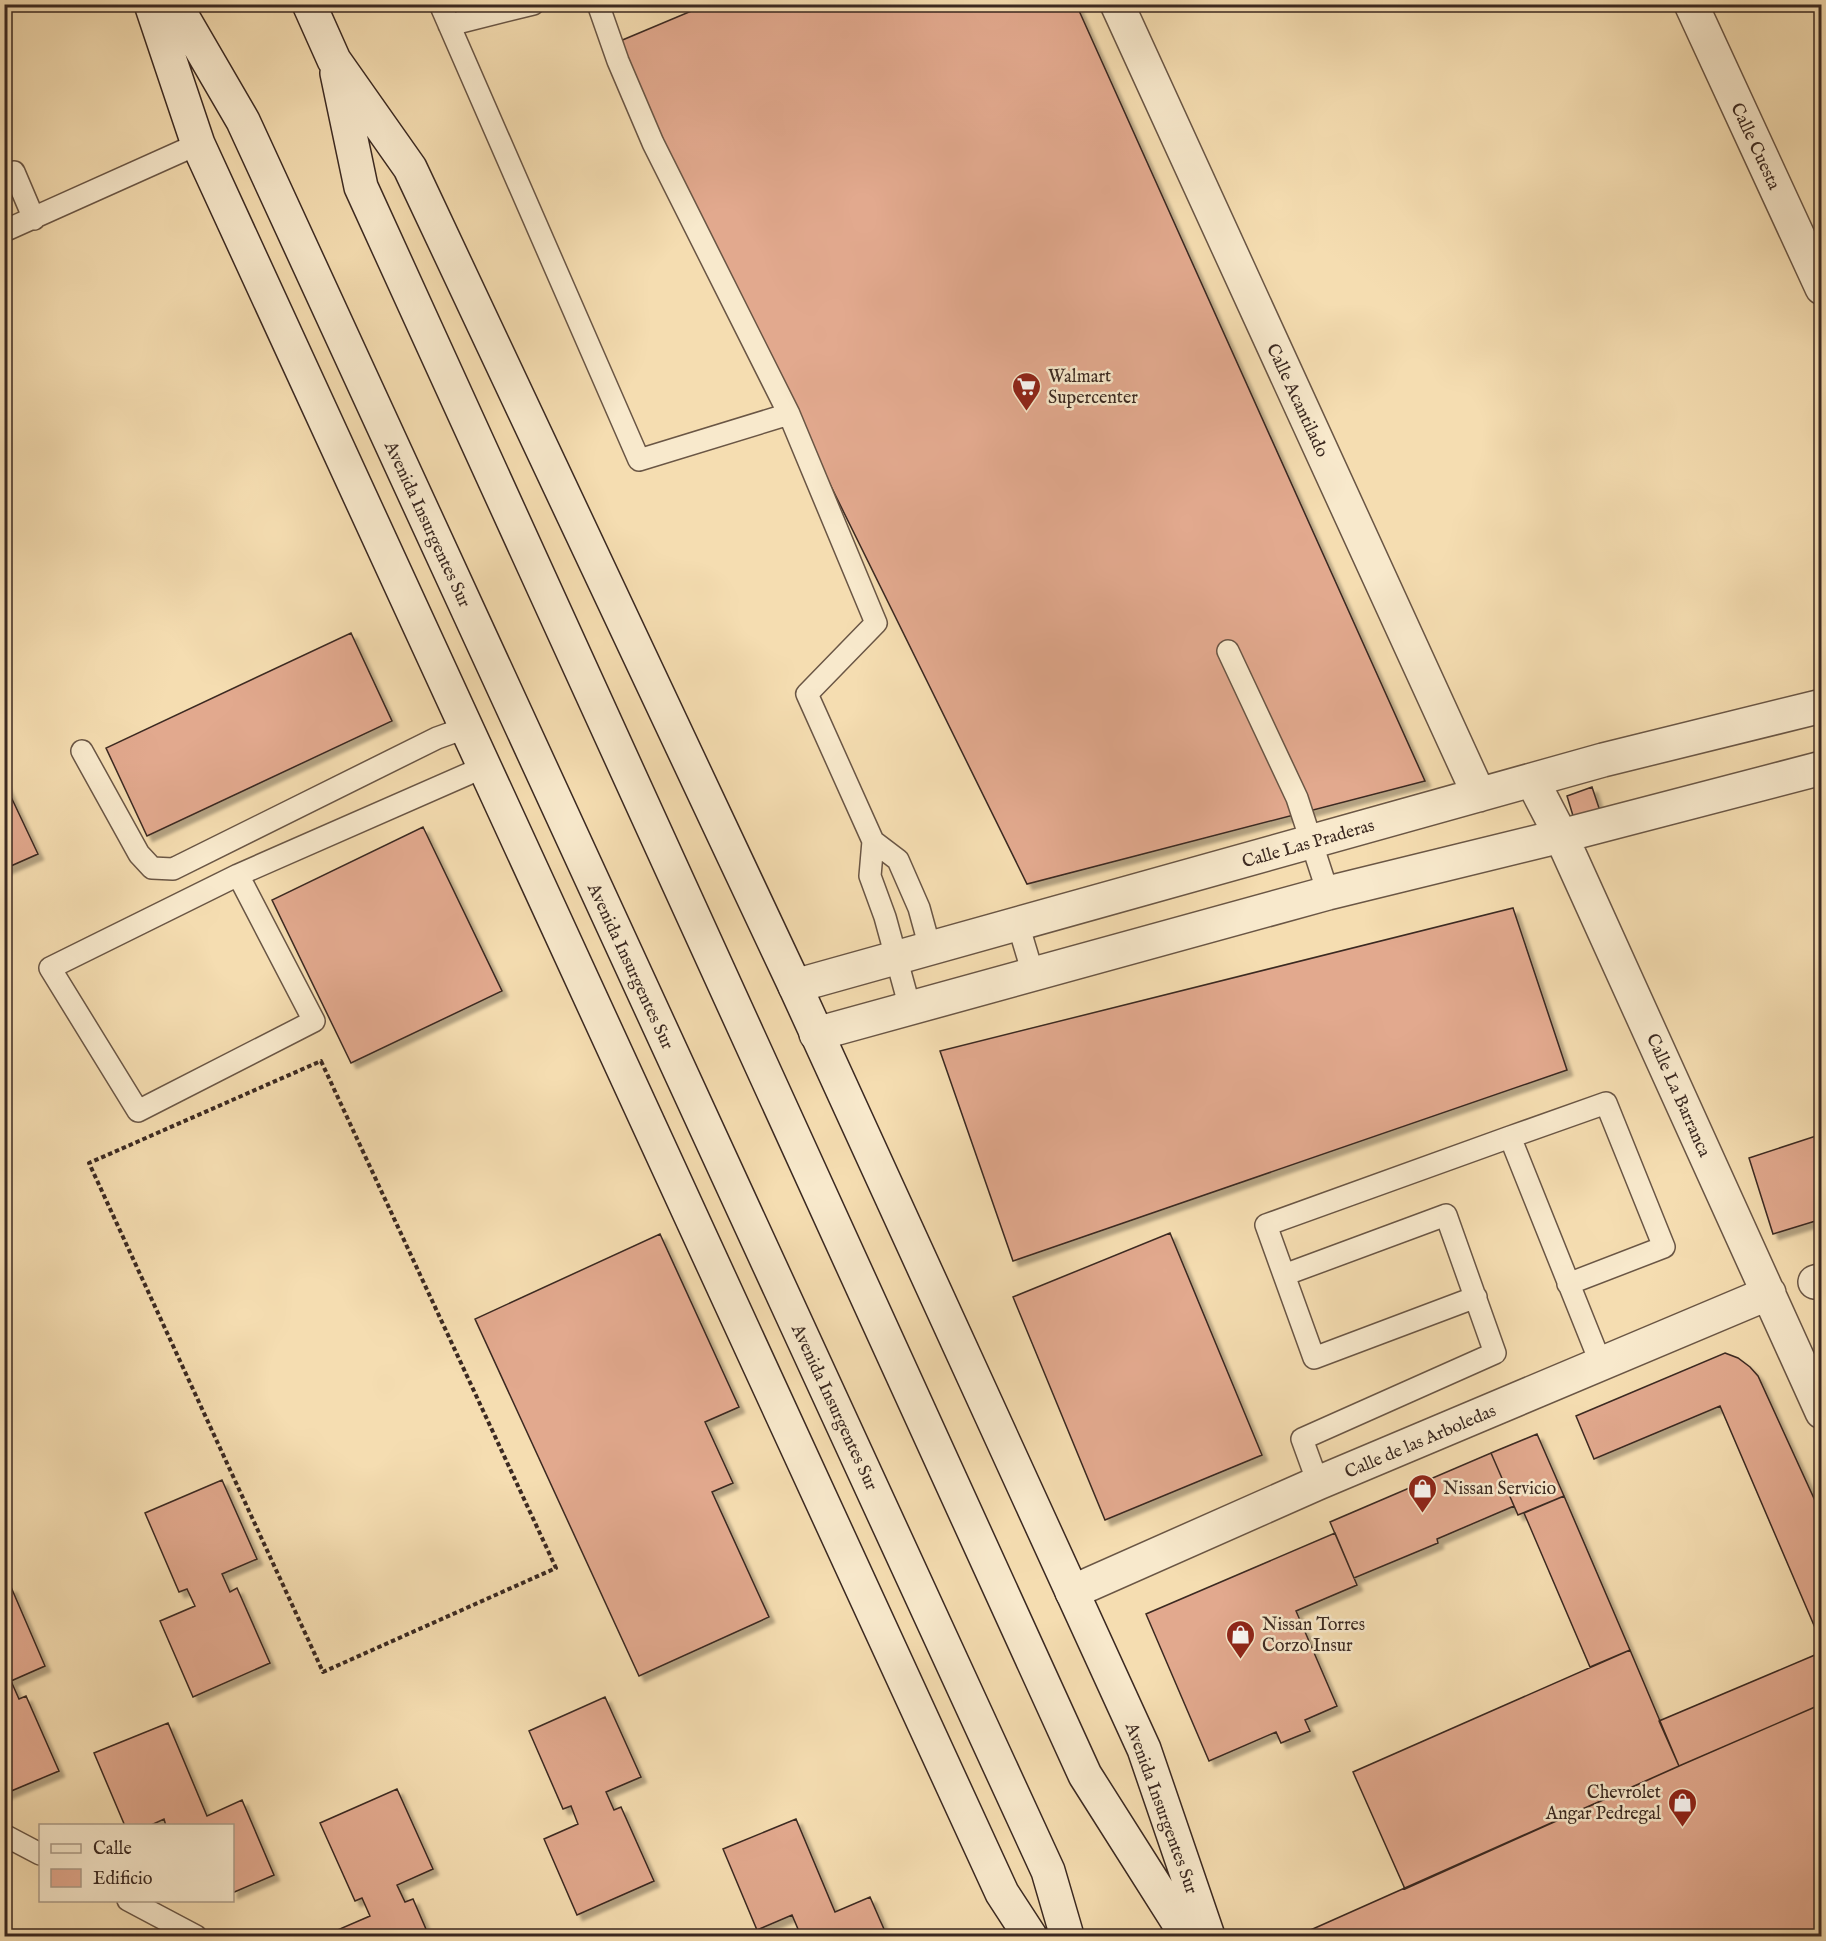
<svg xmlns="http://www.w3.org/2000/svg" width="1826" height="1941" font-family="'IM FELL English',serif">
<style>
.building{fill:#e2a98e;stroke:#3b2921;stroke-width:1.5;filter:url(#shadow)}
.lines{fill:none;stroke-linecap:round;stroke-linejoin:round}
.lane-casing{stroke:#6a5645;stroke-width:24}
.street-casing{stroke:#6a5645;stroke-width:36}
.secondary-casing{stroke:#3b2921;stroke-width:36}
.path{stroke:#3b2921;stroke-width:4;stroke-dasharray:4.5 3;stroke-linecap:butt}
.lane{stroke:#f8e9cc;stroke-width:21}
.street{stroke:#f8e9cc;stroke-width:33}
.secondary{stroke:#f8e9cc;stroke-width:33}
.labels{text-anchor:middle;stroke-width:5;stroke-linejoin:round;paint-order:stroke}
.street-label{font-size:18px;fill:#3b2921;stroke:#f8e9cc}
.poi-label{font-size:18px;fill:#3b2921;stroke:#f8e9cc;text-anchor:start}
</style>
<defs>
<filter id="shadow"><feDropShadow dx="5.5" dy="5.5" stdDeviation="1.5" flood-color="#0004"/></filter>
</defs>
<rect width="100%" height="100%" fill="#f5ddb1"/>
<filter id="stains"><feTurbulence type="fractalNoise" baseFrequency=".00333" numOctaves="4"/><feColorMatrix values="0 0 0 0 .2 0 0 0 0 .09 0 0 0 0 .02 0 0 0 .5 -.17"/></filter>
<radialGradient id="worn" r=".72"><stop offset=".6" stop-color="#630" stop-opacity="0"/><stop offset="1" stop-color="#630" stop-opacity=".3"/></radialGradient>
<path class="building" d="M708 4H1076L1425 781 1027 884 613 44Z
M351 633 392 721 147 836 106 748Z
M4 782 38 854 4 869Z
M1592 787 1600 811 1574 819 1567 796Z
M423 827 502 991 351 1063 272 900Z
M1513 908 1567 1070 1013 1261 940 1051Z
M1822 1134V1203L1818 1204 1822 1219 1773 1234 1749 1158Z
M1170 1233 1262 1455 1105 1520 1013 1297Z
M660 1234 739 1407 705 1422 733 1483 712 1492 769 1617 639 1676 475 1319Z
M1725 1353 1738 1358 1750 1367 1758 1376 1822 1516V1644L1720 1406 1594 1459 1576 1416Z
M1537 1434 1564 1496 1518 1515 1491 1453Z
M1491 1453 1514 1506 1437 1539 1438 1543 1354 1578 1330 1522Z
M222 1480 257 1559 222 1574 230 1592 237 1588 270 1663 193 1697 160 1621 195 1606 187 1589 179 1592 145 1513Z
M1564 1496 1630 1650 1590 1667 1524 1513Z
M1335 1533 1357 1585 1296 1611 1337 1706 1305 1720 1310 1731 1281 1743 1276 1732 1209 1761 1146 1614Z
M11 1587 45 1666 11 1681 19 1699 26 1696 59 1771 4 1794V1589Z
M1630 1650 1679 1766 1405 1889 1353 1772Z
M1822 1652V1704L1679 1766 1659 1721Z
M605 1697 641 1777 606 1792 614 1810 621 1807 654 1881 577 1915 544 1839 578 1824 571 1806 563 1809 529 1731Z
M1822 1704V1936H1297L1679 1766Z
M168 1723 207 1816 242 1800 274 1875 232 1893V1826H166L164 1819 149 1826H125L94 1753Z
M397 1789 433 1869 397 1885 405 1902 413 1899 429 1936H338L335 1931 370 1916 362 1898 355 1901 320 1823Z
M796 1819 835 1912 870 1897 887 1936H801L792 1915 757 1930 723 1849Z"/>
<g class="lines">
<defs>
<path id="lane" d="M440 4 639 460 789 414
M598 4 618 61 653 143 789 414 876 623 807 694 873 841
M449 25 533 4
M14 172 34 219
M4 231 198 144
M1228 651 1297 798 1328 893
M82 751 139 854 152 868 173 869 437 738 465 728
M238 875 314 1021 138 1111 50 968 238 875 484 767
M1018 924 1033 974
M910 1008 885 917 870 876 873 841 898 860 919 908 930 948
M1510 1137 1606 1103 1664 1247 1568 1284
M1284 1275 1314 1358 1476 1297
M1318 1483 1302 1439 1495 1353 1446 1215 1284 1275 1266 1225 1510 1137 1601 1364
M4 1835 40 1854
M128 1900 196 1936"/>
<path id="street" d="M1117 4 1479 795
M1691 4 1822 288
M1532 780 1561 836 1822 1412
M795 986 1603 760 1822 706
M816 1034 1328 893 1561 836 1822 768
M1815 1282 1822 1280
M1072 1592 1318 1483 1769 1293"/>
<path id="secondary" d="M151 4 198 144 1002 1893 1030 1936
M175 4 243 121 1048 1871 1067 1936
M309 4 334 60 410 168 795 986 1144 1749 1208 1936
M337 73 361 187 1085 1775 1187 1936"/>
</defs>
<use href="#lane" class="lane-casing"/>
<use href="#street" class="street-casing"/>
<use href="#secondary" class="secondary-casing"/>
<path class="path" d="M321 1061 556 1568 323 1672 89 1163Z"/>
<use href="#lane" class="lane"/>
<use href="#street" class="street"/>
<use href="#secondary" class="secondary"/>
</g>
<defs>
<symbol id="supermarket-pin" viewBox="-11 -11 22 30"><path d="M0 17L-7.5 6A9.5 9.5 0 1 1 7.5 6Z" fill="#8f2418" stroke="#f8e9cc"/><path d="M-6-5.5h2.5l.6 2H6L4.5 2H-2.5L-4.4-4H-6ZM-1.5 3.2a1.3 1.3 0 1 0 .1 0ZM3 3.2a1.3 1.3 0 1 0 .1 0Z" fill="#fff"/></symbol>
<symbol id="shop-pin" viewBox="-11 -11 22 30"><path d="M0 17L-7.5 6A9.5 9.5 0 1 1 7.5 6Z" fill="#8f2418" stroke="#f8e9cc"/><path d="M-5-2.5h2.3a2.7 3.5 0 0 1 5.4 0H5L5.5 6h-11ZM-1.5-2.5h3a1.5 2.3 0 0 0-3 0Z" fill="#fff"/></symbol>
</defs>
<g fill-rule="evenodd">
<use href="#supermarket-pin" x="1010" y="370" width="33" height="45"/>
<use href="#shop-pin" x="1406" y="1472" width="33" height="45"/>
<use href="#shop-pin" x="1224" y="1618" width="33" height="45"/>
<use href="#shop-pin" x="1666" y="1786" width="33" height="45"/>
</g>
<g class="labels">
<g class="street-label">
<text transform="translate(1756 146) rotate(65)" y="6">Calle Cuesta</text>
<text transform="translate(1298 400) rotate(65)" y="6">Calle Acantilado</text>
<text transform="translate(428 524) rotate(65)" y="6">Avenida Insurgentes Sur</text>
<text transform="translate(1308 843) rotate(-16)" y="6">Calle Las Praderas</text>
<text transform="translate(631 966) rotate(65)" y="6">Avenida Insurgentes Sur</text>
<text transform="translate(1679 1095) rotate(66)" y="6">Calle La Barranca</text>
<text transform="translate(835 1407) rotate(65)" y="6">Avenida Insurgentes Sur</text>
<text transform="translate(1420 1441) rotate(-23)" y="6">Calle de las Arboledas</text>
<text transform="translate(1162 1808) rotate(70)" y="6">Avenida Insurgentes Sur</text>
</g>
<g class="poi-label">
<text x="1048" y="382">Walmart<tspan x="1048" dy="21">Supercenter</tspan></text>
<text x="1443" y="1494">Nissan Servicio</text>
<text x="1262" y="1630">Nissan Torres<tspan x="1262" dy="21">Corzo Insur</tspan></text>
<text x="1661" y="1798" text-anchor="end">Chevrolet<tspan x="1661" dy="21">Angar Pedregal</tspan></text>
</g>
</g>
<rect width="1826" height="1941" fill="none" stroke="#f5ddb1" stroke-width="24"/>
<rect x="6" y="6" width="1814" height="1929" fill="none" stroke="#3b2921" stroke-width="3"/>
<rect x="12" y="12" width="1802" height="1917" fill="none" stroke="#3b2921" stroke-width="1.5"/>
<rect x="39" y="1824" width="195" height="78" fill="#f8e9cc" stroke="#ac9c88" stroke-width="1.5"/>
<rect x="51" y="1844" width="30" height="9" fill="#f8e9cc" stroke="#ac9c88" stroke-width="1.5"/>
<text x="93" y="1854" font-size="18" fill="#3b2921">Calle</text>
<rect x="51" y="1869" width="30" height="18" fill="#e2a98e" stroke="#ac9c88" stroke-width="1.5"/>
<text x="93" y="1884" font-size="18" fill="#3b2921">Edificio</text>
<rect width="100%" height="100%" filter="url(#stains)"/>
<rect width="100%" height="100%" fill="url(#worn)"/>
</svg>
